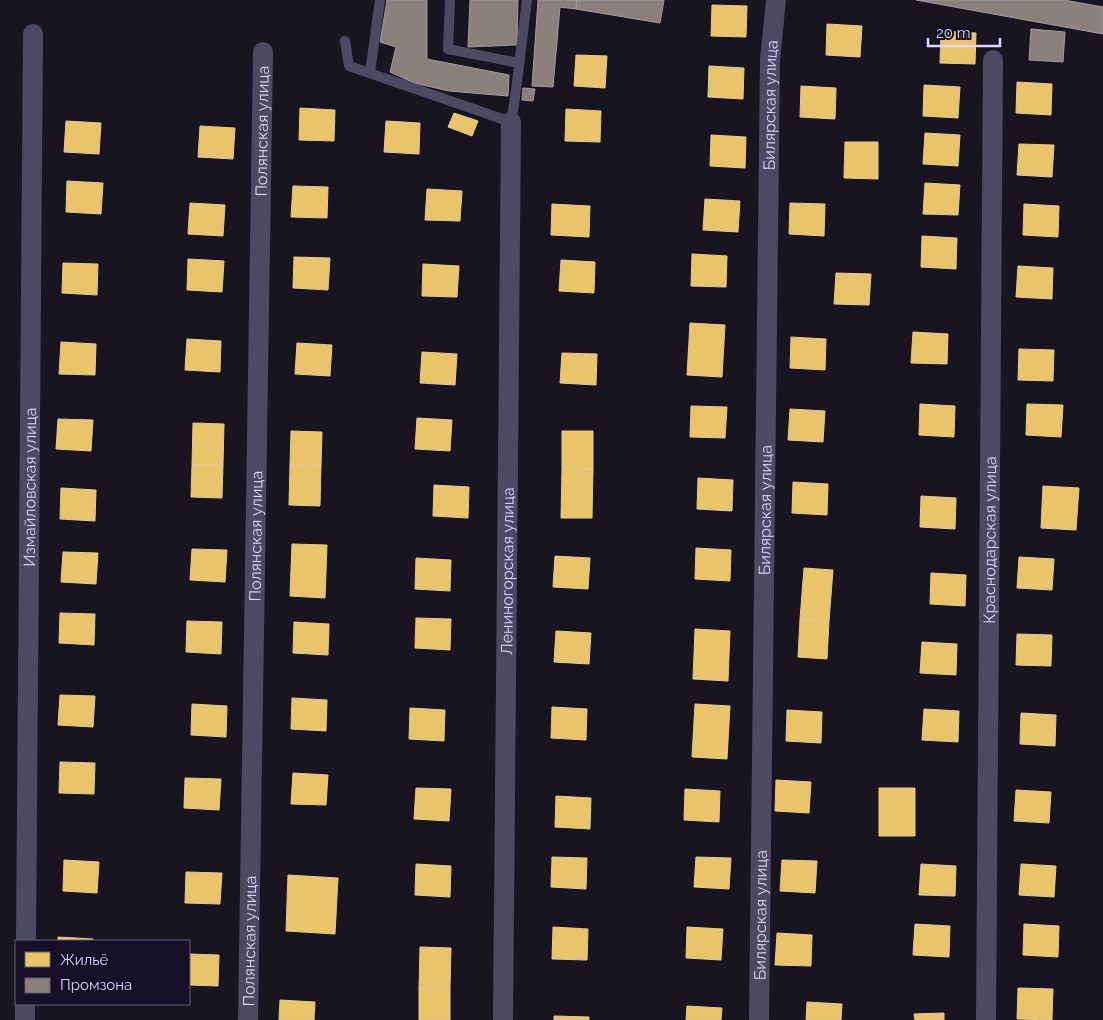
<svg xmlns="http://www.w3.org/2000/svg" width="1103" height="1020" font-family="Raleway,sans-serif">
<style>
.homes{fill:#e9c46a;stroke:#e5c997}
.industry{fill:#8a817c;stroke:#a39aa3}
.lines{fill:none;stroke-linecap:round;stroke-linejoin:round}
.lane{stroke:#4c4962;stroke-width:10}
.street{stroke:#4c4962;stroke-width:20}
.labels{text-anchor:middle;stroke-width:5;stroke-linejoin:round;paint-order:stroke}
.street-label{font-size:16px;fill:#ddd5ff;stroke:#150f27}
</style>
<rect width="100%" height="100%" fill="#181521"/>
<path class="homes" d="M712 5 747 6 746 37 711 36Z
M827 24 862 26 860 57 826 55Z
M941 31 976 33 975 64 940 63Z
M576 55 607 56 605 88 574 86Z
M709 66 744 68 743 99 708 97Z
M1017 82 1052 84 1051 115 1016 113Z
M924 85 960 87 958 118 923 116Z
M801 86 836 88 835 119 800 117Z
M300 108 335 110 334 141 299 140Z
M566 109 601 111 600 142 565 141Z
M454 113 478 121 472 136 448 127Z
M66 121 101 123 99 154 64 152Z
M386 121 420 123 419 154 384 152Z
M200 126 235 128 233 159 198 157Z
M925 133 960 135 958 166 923 164Z
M711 135 746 137 745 168 710 166Z
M845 142H878V179L844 178Z
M1019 144 1054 145 1052 177 1017 175Z
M67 181 103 183 101 214 66 212Z
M925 183 960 185 958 215 923 214Z
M293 186 328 187 327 218 291 217Z
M427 189 462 191 460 221 425 220Z
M705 199 740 201 738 232 703 230Z
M190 203 225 205 223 236 188 234Z
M790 203 825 204 824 236 789 234Z
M552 204 590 206 589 237 551 235Z
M1024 204 1059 206 1058 237 1023 235Z
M922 236 957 238 956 269 921 267Z
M692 254 727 256 726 287 691 286Z
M294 257 330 258 328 290 293 288Z
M188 259 224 261 222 292 187 290Z
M561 260 595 262 594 293 559 291Z
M63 263 98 264 97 295 62 293Z
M423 264 459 266 457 297 422 296Z
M1018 266 1053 268 1052 299 1016 297Z
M836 273 871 274 869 305 834 304Z
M690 323 725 325 722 377 687 375Z
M913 332 948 334 947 364 911 363Z
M791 337 826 339 825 370 790 368Z
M187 339 221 341 220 372 185 370Z
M61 342 96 344 95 375 59 374Z
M297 343 332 345 330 376 295 374Z
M1019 349 1054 350 1053 381 1018 380Z
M422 352 457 354 455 385 420 383Z
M562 353 597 354 596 385 560 383Z
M920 404 955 406 954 437 919 435Z
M1027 404 1063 405 1061 437 1026 435Z
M691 406 727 407 725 438 690 437Z
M790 409 825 411 823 442 788 440Z
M417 418 452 420 450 451 415 449Z
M58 419 93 420 91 451 56 449Z
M193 423 224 424 223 464 192 465Z
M291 431 322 432 321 466 290 465Z
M562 431H593V469L562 468Z
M223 464 222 498 191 497 192 465Z
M290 465 321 466 320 506 289 505Z
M562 468 593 469 592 518H561Z
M698 478 733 480 732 511 697 509Z
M793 482 828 484 827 515 792 513Z
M434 485 469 487 468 518 433 516Z
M1043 486 1079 488 1076 530 1041 528Z
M61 488 96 490 95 521 60 519Z
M921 496 956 498 955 529 920 527Z
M292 544 327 545 325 598 290 596Z
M696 548 731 550 730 581 695 579Z
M192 549 227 550 225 582 190 580Z
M63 552 98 553 96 584 61 582Z
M555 556 590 558 588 589 553 587Z
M1019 557 1054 559 1052 590 1017 588Z
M416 558 451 560 450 591 415 589Z
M804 568 833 570 829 621 800 619Z
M931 573 966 575 965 606 930 604Z
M60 613 95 614 94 645 59 643Z
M416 618 451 619 450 650 415 648Z
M800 619 829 621 827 659 798 657Z
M187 621 222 622 221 654 186 652Z
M294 622 329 624 328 655 293 653Z
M695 629 730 631 728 681 693 679Z
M556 631 591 633 589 664 554 662Z
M1017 634 1052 635 1051 666 1016 665Z
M922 642 957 644 956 675 920 673Z
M60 695 95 696 93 727 58 725Z
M292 698 327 700 326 731 291 729Z
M192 704 227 706 226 737 191 735Z
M695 704 730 706 727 759 692 757Z
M552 707 587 709 586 740 551 738Z
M410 708 445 710 444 741 409 739Z
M924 709 959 711 958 742 922 740Z
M787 710 822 712 821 743 786 741Z
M1021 713 1056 715 1055 746 1020 744Z
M60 762 95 763 94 794 59 793Z
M293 773 328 775 326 805 291 804Z
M185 778 221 779 219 810 184 808Z
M776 780 811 782 809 813 775 811Z
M416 788 451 789 449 821 414 819Z
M879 788H915V836H879Z
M685 789 720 791 719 822 684 820Z
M1016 790 1051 792 1049 823 1014 821Z
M556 796 591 798 590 829 555 827Z
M552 857 587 858 586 889 551 887Z
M696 857 731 858 729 889 694 887Z
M64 860 99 862 97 893 63 891Z
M782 860 817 861 815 893 780 891Z
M416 864 451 866 450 897 415 895Z
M921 864 956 866 955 896 919 895Z
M1021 864 1056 866 1054 897 1019 895Z
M186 872 222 873 220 904 185 903Z
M288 875 338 878 335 934 286 931Z
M915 924 950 926 949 957 913 955Z
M1024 924 1059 926 1058 957 1023 955Z
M553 927 588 929 587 960 552 959Z
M687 927 723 929 721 960 686 958Z
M777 933 812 935 811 966 775 965Z
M58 937 93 939V941H58Z
M420 947 451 948 450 988H419Z
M189 954 219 955 218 986 189 985Z
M419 988H450V1020H419Z
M1018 988 1053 989 1052 1020 1017 1019Z
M280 1000 315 1002 314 1020H279Z
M807 1002 842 1004 841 1020H806Z
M687 1006 722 1008 721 1020H686Z
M944 1013V1020H915L914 1014Z
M554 1016 589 1017V1020H554Z"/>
<path class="industry" d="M387 0H427V59L509 75 508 96 449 91 414 83 390 72 396 47 380 42Z
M470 0H518L517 45 468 47Z
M538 0H577L576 9 560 7 553 87 532 86Z
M577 0H664L660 23 576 9Z
M916 0H1064L1103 7V34Z
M1031 29 1065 32 1063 62 1029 60Z
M523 88 535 89 533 101 522 100Z"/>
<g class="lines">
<path class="lane" d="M450 0 448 49 519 63
M345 41 349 66 511 122 515 98 527 0
M370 73 380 0"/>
<g class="street">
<path id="s1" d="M26 941 33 34"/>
<path d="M25 1020V1004"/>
<path id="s2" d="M248 1020 263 52"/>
<path id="s3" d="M503 1020 511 122"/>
<path id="s4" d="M759 1020 770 60 776 0"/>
<path id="s5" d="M986 1020 993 60"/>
</g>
</g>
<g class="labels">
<g class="street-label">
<text dy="6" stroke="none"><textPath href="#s4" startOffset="915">Билярская улица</textPath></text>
<text dy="6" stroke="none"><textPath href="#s2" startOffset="889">Полянская улица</textPath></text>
<text dy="6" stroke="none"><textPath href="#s1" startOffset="454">Измайловская улица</textPath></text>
<text dy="6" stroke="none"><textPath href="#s4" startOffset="510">Билярская улица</textPath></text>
<text dy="6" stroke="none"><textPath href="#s2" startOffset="484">Полянская улица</textPath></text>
<text dy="6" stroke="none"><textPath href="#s5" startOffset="480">Краснодарская улица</textPath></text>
<text dy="6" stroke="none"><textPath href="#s3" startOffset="449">Лениногорская улица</textPath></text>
<text dy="6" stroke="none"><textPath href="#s4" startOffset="105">Билярская улица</textPath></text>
<text dy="6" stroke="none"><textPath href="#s2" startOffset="79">Полянская улица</textPath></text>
</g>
</g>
<rect x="15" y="940" width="175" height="65" fill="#150f27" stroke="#655e7d"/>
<rect x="25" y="952" width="25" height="15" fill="#e9c46a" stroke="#655e7d"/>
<text x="60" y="965" font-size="15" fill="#ddd5ff">Жильё</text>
<rect x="25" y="978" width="25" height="15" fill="#8a817c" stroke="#655e7d"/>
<text x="60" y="990" font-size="15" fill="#ddd5ff">Промзона</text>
<path d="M928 38v8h72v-8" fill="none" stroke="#ddd5ff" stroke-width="2.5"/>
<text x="936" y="38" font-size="15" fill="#ddd5ff" stroke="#150f27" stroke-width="4" paint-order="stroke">20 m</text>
</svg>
